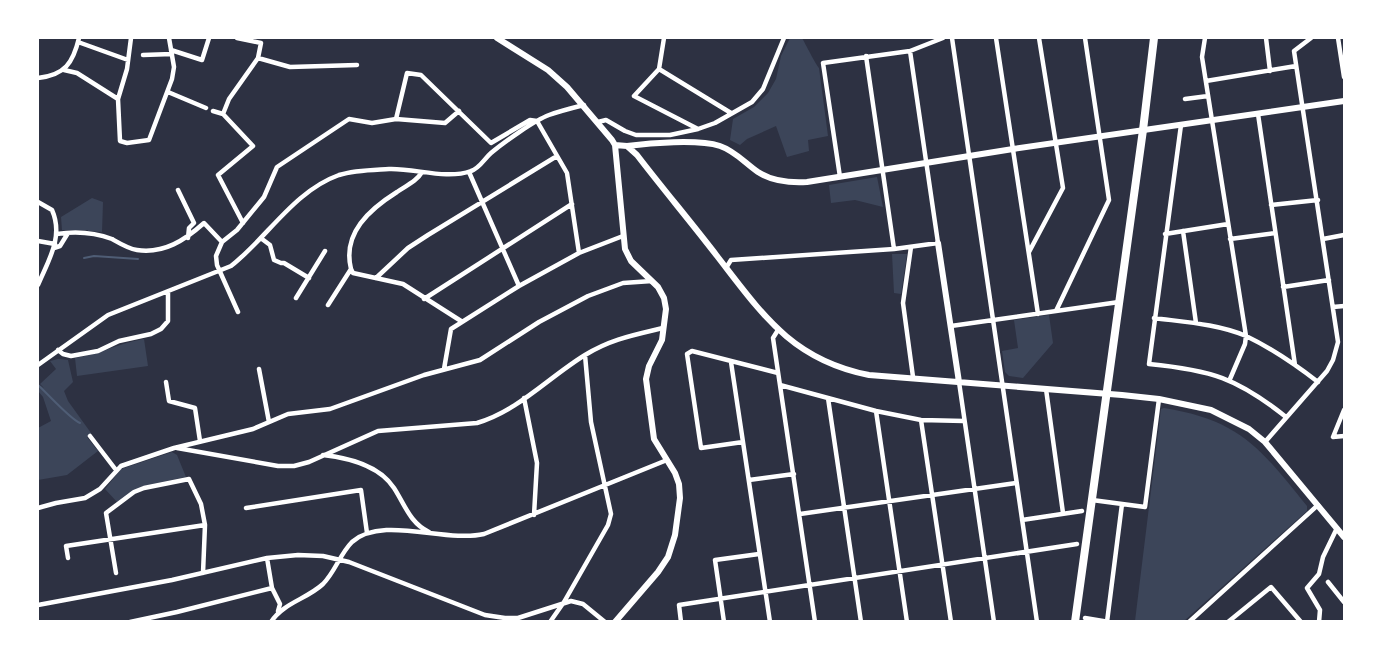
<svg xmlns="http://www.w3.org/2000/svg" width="1382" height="659" font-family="Merriweather,serif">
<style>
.green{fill:#3c4559}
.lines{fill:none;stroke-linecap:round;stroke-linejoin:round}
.stream{stroke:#4f5d75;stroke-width:2}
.minor{stroke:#fff;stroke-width:4.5}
.tertiary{stroke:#fff;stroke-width:6}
.primary{stroke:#fff;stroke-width:8}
</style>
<rect width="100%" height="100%" fill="#2d3142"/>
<path class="green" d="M790 38H802C805 43 816 65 819 68L828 136 808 140 809 151 787 157 776 126 747 139 740 145 730 140 733 119 754 107 768 93 776 79 781 56Z
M877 177 883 207 855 200 831 203 829 185Z
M92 198 103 202 102 232 88 231V230H62L61 217Z
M892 254H907L901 294 894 293Z
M1049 315 1053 343 1023 378 1009 376 1005 372 1002 351 1018 348 1014 320Z
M144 339 148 366 77 376 75 358C99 354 120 343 144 339Z
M58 359 68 360 73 382 64 391 68 401 91 433 87 437 98 451 67 475 38 480V428L51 421 43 397 38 391V384L44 388 40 384 56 369 50 361Z
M1164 408C1240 420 1261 449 1307 506V511L1184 621H1135L1161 409Z
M172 452 177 455 186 477 143 486 117 502 105 489 121 469Z"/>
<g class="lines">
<path class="stream" d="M84 258 94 256 138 259
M38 385C48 394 70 419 80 423"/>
<path class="minor" d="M131 38 127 69 118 99 120 141 127 143 149 140 172 79 174 67 169 38
M237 38 261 43 258 58
M664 38 659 69 634 96 698 129
M952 38 1037 622
M996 38 1038 314
M1205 38 1202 57 1246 336 1245 344 1230 379
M1266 38 1270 71
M1338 38 1344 77
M78 42 128 60
M171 50 202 60 209 38
M143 55 172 54
M866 56 894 249
M659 69 731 113
M64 70 77 73 118 99
M38 78C65 75 73 63 79 38
M1206 81 1296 66
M168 92 206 108
M1185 99 1208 96
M213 111 223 114 253 146 218 175 243 223
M223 114 229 99 258 58 290 67 357 65
M1258 114 1295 365
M396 119 407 73 421 75 491 143 530 120 537 121 567 173 579 253
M598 122 606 120 625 131 636 135H670L698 129 715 123 752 102 763 89 784 38
M1181 125 1149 364C1211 370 1237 378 1286 417
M422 172C416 182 407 185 397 192 370 209 342 233 351 269L353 273 403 284 461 321
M469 172 519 286
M840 177 823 63 910 51 943 38
M178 190 194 223 189 228 188 238
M38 202 52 210C64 237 48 261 38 285
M1271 205 1318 200
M1183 231 1196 323
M57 234C76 231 93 232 112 239 119 243 129 249 137 250 164 254 185 240 204 223L222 242
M1165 234 1228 224
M262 239 270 245 274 260 281 263H284L309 278
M1230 239 1275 233
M1323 239 1344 235
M38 241 55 244
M911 247 903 303 913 377
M54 248 60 246 68 233
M1029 252 1063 188 1039 38
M726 268 731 260 894 249 938 243 910 51
M376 278 408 248 428 235 557 156
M1283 287 1329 280
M296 298 325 251
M424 299 572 204
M328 305 351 269
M1333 307 1344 306
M1056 311 1109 200 1085 38
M238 312 217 265 216 256 222 242 237 230 264 197 277 167 349 119 372 123 396 119 445 123 459 111
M1154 318C1184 322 1218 324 1246 336 1271 348 1296 365 1318 382
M951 326 1119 302
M778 330 773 338 815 622
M58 350 63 354 71 356 98 351 119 341 151 334 161 329 168 321V292
M731 362 770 622
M38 365 108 315 231 266C267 238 294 191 339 175 355 170 372 170 389 169 415 168 446 180 471 171 480 168 484 159 491 153 503 143 535 120 549 115 560 111 572 108 584 105
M259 369 269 422
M444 369 451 329 519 286 579 253 623 236
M166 382 169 401 195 408 200 441
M959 382 994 622
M780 385 876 411 921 420 964 421
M1046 389 1063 513
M524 398 537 463 534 515
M828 398 861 622
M1344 410 1333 437 1344 436
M876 411 907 622
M921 420 951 622
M90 436 116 470
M743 442 701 448 687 354 692 351 778 373
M1265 442 1327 371 1333 360 1338 342 1294 51 1311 38
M177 448 278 466H294L309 462 378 431 477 423C518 411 549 377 585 355 611 339 634 335 663 328
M323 455C349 458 379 465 394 488 405 505 410 523 429 532
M749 480 794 474
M1092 500 1145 507 1159 399
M38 508 56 503 85 498 100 489 121 466 174 448 253 429 288 414 330 409 424 375 480 360 539 322 588 296 623 283 652 281
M246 508 361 490 367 533
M800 514 1016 483
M1022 520 1082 511
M68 558 66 546 205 525
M267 558 272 588 280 604 278 611
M116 573 106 513 134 492 144 488 189 479 201 504 205 525 203 573
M1328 582 1344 602
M38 605 172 580 267 558 298 555 323 556 349 562 485 615 505 618H518L571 601 583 604 605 622
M1085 618 1109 622
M130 622 177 612 272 588
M271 622C283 603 307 599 323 584 335 572 340 554 352 542 382 515 445 543 484 534L667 460
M550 622 564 602 608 525 611 514 591 422 585 355
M681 622 679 605 1077 544
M724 622 715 560 759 554
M1107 622 1122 504
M1189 622 1318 505
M1228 622 1271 587 1301 622
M1319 622 1320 610 1307 588 1319 574 1323 557 1337 528"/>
<path class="tertiary" d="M497 38 548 70 567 87 612 140 615 145 625 249 631 261 658 287 664 298 666 309 662 340 649 366 646 379 654 439 675 473 679 484 680 498 675 535 668 557 658 572 615 622
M615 145 627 146 637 155C663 189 691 222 717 256 762 314 792 360 869 375L1122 395 1159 399 1211 410 1249 429 1265 442 1344 537
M627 146C650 143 698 139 720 146 735 151 745 163 758 172 772 181 790 183 807 182L1013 149 1344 101
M938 243 959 382"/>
<path class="primary" d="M1075 622 1143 130 1154 38"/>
</g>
<rect width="1382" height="659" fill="none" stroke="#ffffff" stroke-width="78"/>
</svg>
